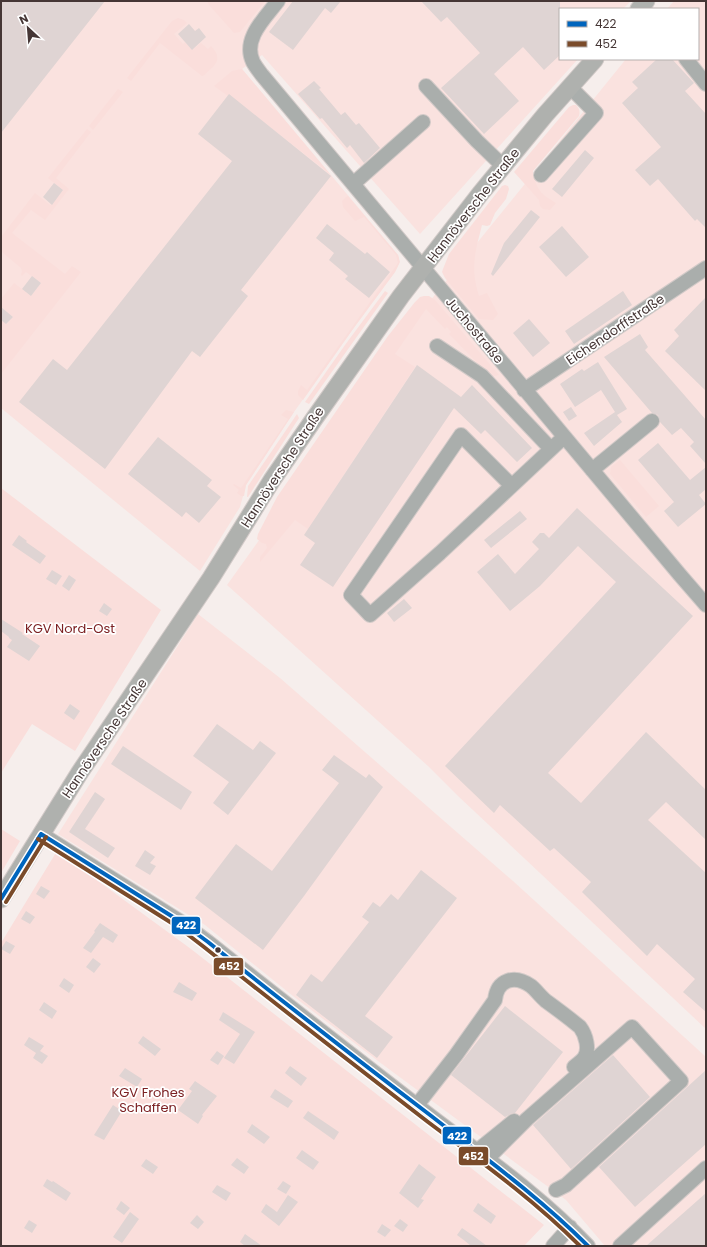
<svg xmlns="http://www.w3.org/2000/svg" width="707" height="1247" font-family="Poppins,sans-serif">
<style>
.built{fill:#fae2df}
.green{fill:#fadedb}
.building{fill:#dfd4d3}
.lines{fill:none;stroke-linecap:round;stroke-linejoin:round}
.minor-casing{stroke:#d2cac8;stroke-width:16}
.major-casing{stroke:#d2cac8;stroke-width:19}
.minor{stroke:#aaaeac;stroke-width:14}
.major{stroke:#afb1ae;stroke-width:17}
.bus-1-casing{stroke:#fff;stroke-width:7}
.bus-2-casing{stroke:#fff;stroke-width:7}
.bus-1{stroke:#0065bd;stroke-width:4}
.bus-2{stroke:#7a4b2a;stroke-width:4}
.bus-dot{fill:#453635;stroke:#fff;stroke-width:1.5}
.labels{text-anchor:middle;stroke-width:3.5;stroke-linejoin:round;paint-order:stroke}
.street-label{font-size:13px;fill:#453635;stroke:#fff}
.park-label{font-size:13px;fill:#7c2123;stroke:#fff}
.line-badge{stroke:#fff;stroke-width:1.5}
.badge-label{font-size:11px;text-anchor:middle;font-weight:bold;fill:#fff}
</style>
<rect width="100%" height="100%" fill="#f6eeec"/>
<path class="built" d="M1 1H631L623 9H560V59H578L420 234 262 55 242 69 398 255 399 258 398 266 395 272 353 329 294 412 246 485 240 507 200 571 1 408Z
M674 1H706V1029L458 796 428 766 227 585 430 301 626 59H698V9H667Z
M198 614 280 678 513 881 706 1057V1246H605L566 1200 382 1064 293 996 205 925 58 834Z"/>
<path class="green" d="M207 1H265L240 32 234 33 209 5Z
M178 18 184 20 187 23 174 34 183 44 185 42 192 50 201 43 208 49 211 46C224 60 215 65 203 76H202L160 43 131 81 127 78 172 21Z
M242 69 330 174 229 95 228 96 214 86 232 71Z
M118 89 123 92 93 130 89 126Z
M573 105H576C580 109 580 112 579 116L533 171C534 181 538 192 548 198 551 200 553 201 556 203L550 210 543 209 540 206 539 200 514 172 569 107Z
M87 129 91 132 56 178 69 189 45 220 31 210 12 233 65 274 72 266 81 272 1 374V320L7 324 13 317 2 308H1V299L14 283 31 296 41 283 26 272 22 276 21 275 22 271 21 268 3 253 1 249V237L35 193 50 205 52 204 63 190 48 178Z
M505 185 508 186 509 189 506 199 495 213 490 225 487 226 482 225C475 253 470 267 479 296L487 293 498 314 493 320 479 319 445 278 442 272 443 269 449 254 502 186Z
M348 196 398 255 400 262 395 272 353 329 303 400 298 395V391L301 385 307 390 398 263 396 255 364 217 355 221 343 207 342 201 346 197Z
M385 291 388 293 309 404 305 402 345 345Z
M424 296H429L435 300 499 375 491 377 449 334 451 332 447 327 445 329 426 309 395 354 415 367 308 529 295 520 260 562V557L267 548 266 544 262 543 257 539 258 534 277 497 388 336 415 302 420 297Z
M286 410 294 412 246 485 244 496H241L237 493 239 490 233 485 234 484 241 488 288 419 281 415Z
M297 414 299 418 248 497H247L248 486Z
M620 460 659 506 646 517 610 474 611 467Z
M1 488 161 610 75 751 32 724 1 773Z
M1 829 20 841 1 873Z
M57 851 191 949 544 1225 524 1246H1V943Z"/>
<path class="building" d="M1 1H105L1 133Z
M293 1H341L331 13 325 8 293 50 269 32Z
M421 1H560V55L544 70 523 47 494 74 519 101 484 134 441 88 480 53 447 17 441 22Z
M189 24 195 31 199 28 206 37 192 50 178 34Z
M657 59H672L694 83 685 91 706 114V228L697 219 695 221 658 179 650 186 635 170 661 147 622 103 638 88 632 82Z
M314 81 321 88 319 89 341 115 345 112 356 125 359 123 380 148 364 163 350 145 347 148 322 118 320 119 298 94Z
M229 94 331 176 241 290 248 296 200 357 192 351 105 469 19 402 53 359 67 370 232 161 198 134Z
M585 150 594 158 562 197 552 189Z
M54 183 63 190 52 205 43 197Z
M531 210 540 217 493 276 491 274 504 243Z
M327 224 365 254 367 252 390 272 369 298 345 279 348 276 329 260 334 253 316 238Z
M562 226 589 257 566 277 539 247Z
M32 276 41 283 31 296 22 289Z
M623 291 632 305 574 344 565 331Z
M706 297V391L665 351 679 336 674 330Z
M1 307 13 317 6 324 1 320Z
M529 319 550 343 533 357 513 333Z
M640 334 648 347 645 350 706 420V464L690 446 694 442 681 428 672 435 660 422 658 415 652 413 604 357Z
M598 362 627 409 617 415 622 422 594 446 584 433 615 412 601 390 575 407 560 384 582 369 584 371Z
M417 365 461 397 472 385 532 448 517 462 485 430 481 434 454 408 333 587 300 565 315 543 304 535Z
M571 407 577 416 569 421 563 412Z
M158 437 212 480 207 486 221 497 199 523 186 512 182 517 128 474Z
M658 443 690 480 706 467V489L699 495 706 504 678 527 664 511 674 502 638 460Z
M577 508 693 616 548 773 581 803 646 732 706 790V840L666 802 648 820 706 873V1012L683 992 695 979 657 944 647 956 582 892 591 882 554 848 550 851 500 805 494 813 445 766 616 582 578 546 540 586 510 611 477 572 498 554 515 574 539 549 532 542 540 533H544L549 538Z
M520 511 527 519 491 548 484 540Z
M19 535 27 541 26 542 46 556 40 564 12 545Z
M52 570 62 576 56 585 46 579Z
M69 575 76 580 69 591 62 586Z
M404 599 412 608 394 622 387 613Z
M104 603 112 609 107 616 99 611Z
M1 619 23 633 22 634 40 646 29 661 7 647 12 640 9 638V637L1 631Z
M70 704 80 711 74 720 64 713Z
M217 724 253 750 260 741 276 753 228 815 213 803 229 782 193 756Z
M123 746 192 792 181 810 111 764Z
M334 755 366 778 369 774 383 787 304 896 263 950 195 898 236 844 272 871 339 783 322 770Z
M95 792 105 799 85 829 115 848 108 858 69 832Z
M145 850 155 857 150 863 156 866 150 875 135 866Z
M421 870 457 898 365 1016 393 1037 377 1058 296 995 311 974 322 982 369 922 362 917 373 902 380 907 391 894 398 900Z
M41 886 50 891 44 899 36 894Z
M26 911 35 917 30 924 21 919Z
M100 923 118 935 113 943 103 937 91 953 83 948 95 932 94 931Z
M6 941 15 946 10 954 1 949Z
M93 958 101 964 94 973 86 967Z
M64 978 74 985 69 993 59 986Z
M179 982 197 993 192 1001 173 992Z
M44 1002 57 1011 52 1019 39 1010Z
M505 1006 563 1052 515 1113H512L505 1117 451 1075Z
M223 1012 255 1032 234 1064 224 1058 240 1034 219 1020Z
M143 1036 161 1049 155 1056 138 1043Z
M29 1037 44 1046 40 1051 48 1056 42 1064 33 1058 36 1053 24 1045Z
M217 1051 224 1056 218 1065 210 1060Z
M613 1055 650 1097 571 1169 533 1125Z
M290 1066 307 1078 301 1086 285 1073Z
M125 1068 142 1079 137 1087 119 1076Z
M706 1070V1144L635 1207 599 1167Z
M195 1081 217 1096 202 1115 203 1116 198 1124 178 1110 192 1091 189 1089Z
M275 1089 293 1101 288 1108 270 1097Z
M113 1105 122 1111 104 1140 94 1135Z
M308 1111 339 1132 334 1140 303 1118Z
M252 1124 270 1137 264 1144 247 1132Z
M302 1150 319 1162 313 1170 296 1158Z
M237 1158 249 1167 244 1174 231 1165Z
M146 1159 158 1167 153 1174 141 1166Z
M419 1164 436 1177 421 1199 424 1200 418 1208 399 1193Z
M47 1179 52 1182 53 1181 71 1193 66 1201 43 1186Z
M283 1181 291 1186 286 1194 277 1189Z
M217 1185 231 1193 226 1201 212 1192Z
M706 1193V1246H646Z
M288 1195 298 1202 279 1226 261 1212 266 1204 277 1212Z
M121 1201 130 1208 124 1215 116 1209Z
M478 1203 496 1216 491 1224 473 1211Z
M130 1212 139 1219 122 1243 113 1237Z
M197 1215 204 1222 198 1229 190 1223Z
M400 1219 408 1225 403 1232 394 1226Z
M29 1220 37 1225 32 1233 24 1228Z
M382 1224 391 1230 385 1237 377 1232Z
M462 1228 475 1237 487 1246H471L465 1241 457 1235Z
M245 1234 262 1246H245L240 1242Z"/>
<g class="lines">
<defs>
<path id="minor" d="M278 1C265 18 242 39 253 62 255 66 259 71 262 75L680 575 706 605
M686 59 706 84
M426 86 477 141 503 166
M541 175 596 113 570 87
M353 184 423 122
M437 346 482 376 551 449
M524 390 706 268
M592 470 652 421
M511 485 461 435 351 595 370 615 440 553 564 437
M41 834 181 922 208 942C282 1001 357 1059 432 1117 486 1158 542 1197 588 1246
M417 1105 456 1055 495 1000C497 980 514 974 531 986 536 990 540 996 546 1001 557 1009 569 1018 580 1027 586 1035 590 1050 584 1058 581 1062 577 1064 574 1067
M477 1151 514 1121
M487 1159 527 1119 632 1027 681 1081 566 1185 556 1190
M553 1246 570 1227
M620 1246 706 1168"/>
<path id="major" d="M639 9 646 1
M1 899 80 772 211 578 272 480 314 419 401 296 480 194 545 115 595 59"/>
</defs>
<use href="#minor" class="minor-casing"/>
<use href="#major" class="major-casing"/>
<use href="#minor" class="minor"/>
<use href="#major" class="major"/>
<defs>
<path id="bus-1" d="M41 834 181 922 208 942C281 1000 355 1058 430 1115 484 1157 539 1197 588 1246
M1 899 41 834"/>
<path id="bus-2" d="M38 839 178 927 204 947C278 1006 353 1064 428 1122 480 1161 533 1199 580 1246
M6 902 46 837"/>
</defs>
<use href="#bus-1" class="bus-1-casing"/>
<use href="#bus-2" class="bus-2-casing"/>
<use href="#bus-1" class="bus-1"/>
<use href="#bus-2" class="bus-2"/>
</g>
<circle class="bus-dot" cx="218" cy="950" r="3.5"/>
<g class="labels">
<g class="street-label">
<text transform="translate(473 205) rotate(-52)" y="5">Hannöversche Straße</text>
<text transform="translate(615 329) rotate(-34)" y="5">Eichendorffstraße</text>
<text transform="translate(475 330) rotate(50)" y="5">Juchostraße</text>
<text transform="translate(282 467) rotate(-57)" y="5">Hannöversche Straße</text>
<text transform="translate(104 738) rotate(-56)" y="5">Hannöversche Straße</text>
</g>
<g class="park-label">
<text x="70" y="633">KGV Nord-Ost</text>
<text x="148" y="1097">KGV Frohes<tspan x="148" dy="15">Schaffen</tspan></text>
</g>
</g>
<g class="line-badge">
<rect x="171" y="916" width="30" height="19" rx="4" fill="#0065bd"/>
<rect x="213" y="957" width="31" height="19" rx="4" fill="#7a4b2a"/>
<rect x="442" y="1126" width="30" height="19" rx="4" fill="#0065bd"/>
<rect x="458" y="1146" width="31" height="20" rx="4" fill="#7a4b2a"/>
</g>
<g class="badge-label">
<text x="186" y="929">422</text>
<text x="229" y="970">452</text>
<text x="457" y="1140">422</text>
<text x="473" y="1160">452</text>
</g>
<rect width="707" height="1247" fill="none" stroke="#453635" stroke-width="4"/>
<rect x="559" y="8" width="140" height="52" fill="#ffffff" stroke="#b5afae"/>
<rect x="567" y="21" width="20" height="6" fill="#0065bd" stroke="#b5afae"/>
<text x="595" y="28" font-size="12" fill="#453635">422</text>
<rect x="567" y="41" width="20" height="6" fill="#7a4b2a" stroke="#b5afae"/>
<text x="595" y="48" font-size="12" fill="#453635">452</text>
<g transform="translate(28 28) rotate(334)" stroke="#ffffff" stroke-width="3" paint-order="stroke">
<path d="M0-3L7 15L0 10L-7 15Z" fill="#453635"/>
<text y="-6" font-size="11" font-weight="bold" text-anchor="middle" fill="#453635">N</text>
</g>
</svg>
